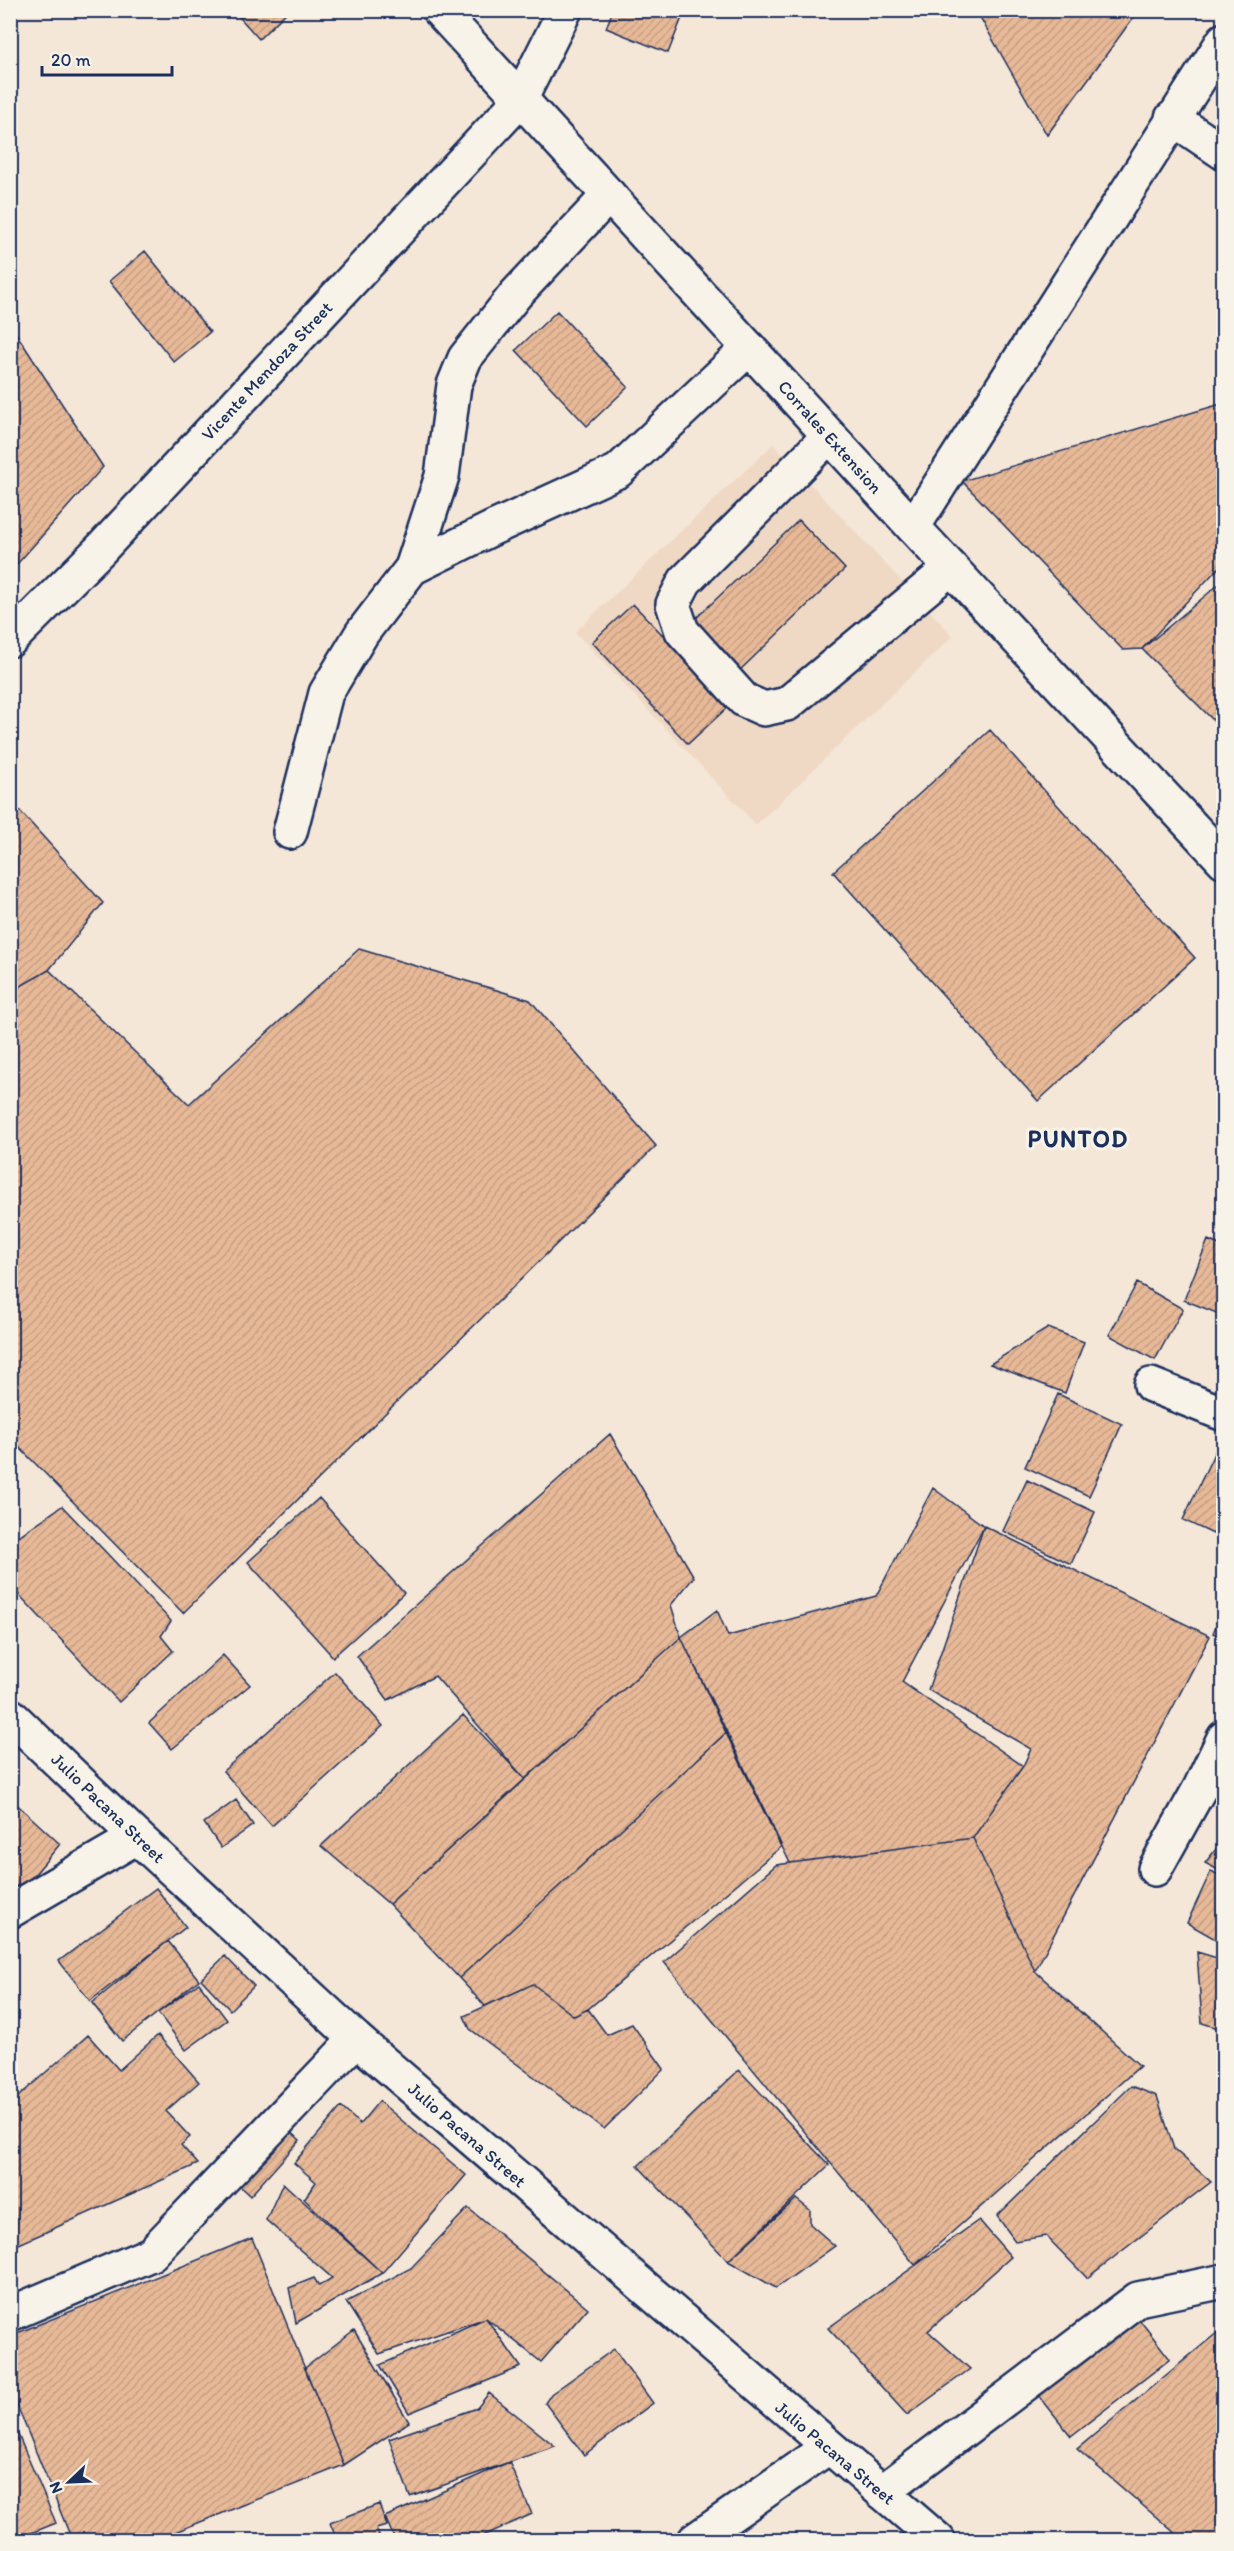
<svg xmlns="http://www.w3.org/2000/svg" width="1234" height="2551" font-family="Itim,sans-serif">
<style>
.built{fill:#f0d9c4}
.building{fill:url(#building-hatch);stroke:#1b2f5e;stroke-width:1.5}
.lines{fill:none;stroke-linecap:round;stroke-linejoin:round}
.minor-casing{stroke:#1b2f5e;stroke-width:38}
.major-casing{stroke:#1b2f5e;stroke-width:38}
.minor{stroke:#f7f3e8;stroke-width:33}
.major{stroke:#f7f3e8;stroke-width:33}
.labels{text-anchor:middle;stroke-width:6;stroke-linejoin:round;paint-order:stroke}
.street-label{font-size:18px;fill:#1b2f5e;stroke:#f7f3e8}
.district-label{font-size:24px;font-weight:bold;letter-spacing:1.5px;fill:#1b2f5e;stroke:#f7f3e8}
</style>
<defs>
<pattern id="building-hatch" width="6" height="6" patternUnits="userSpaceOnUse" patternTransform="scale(1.5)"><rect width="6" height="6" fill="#e7b997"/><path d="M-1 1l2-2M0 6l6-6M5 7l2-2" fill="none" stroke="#c69f85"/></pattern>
</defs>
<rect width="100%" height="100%" fill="#f4e7d8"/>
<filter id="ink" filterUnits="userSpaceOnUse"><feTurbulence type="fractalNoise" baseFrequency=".0167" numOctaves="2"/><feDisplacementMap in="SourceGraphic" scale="12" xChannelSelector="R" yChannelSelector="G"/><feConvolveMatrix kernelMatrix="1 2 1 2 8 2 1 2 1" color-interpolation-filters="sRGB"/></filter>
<g filter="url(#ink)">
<path class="built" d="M773 444 953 636 756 825 575 632Z"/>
<path class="building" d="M233 10H289L259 39Z
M613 10H685L668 53 606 28Z
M976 10H1139L1047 135Z
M145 251 210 332 174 362 109 281Z
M557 311 628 387 587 426 516 350Z
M10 324 103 467 10 572Z
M1224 403V562L1142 649 1123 650 962 481Z
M799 520 845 569 737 673 690 624Z
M1224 580V731L1142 649Z
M633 604 730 705 688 744 592 642Z
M990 730 1195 958 1038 1101 833 872Z
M10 800 103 903 49 970 10 992Z
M359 949 530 1000 656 1146 183 1613 10 1438V992L49 970 189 1104Z
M1208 1240 1224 1247V1316L1184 1300Z
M1137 1283 1183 1309 1155 1360 1109 1335Z
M1048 1328 1084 1342 1065 1393 990 1364Z
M1058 1394 1122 1424 1089 1496 1025 1467Z
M610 1434 694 1577 671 1605 681 1637 525 1779 435 1676 388 1700 357 1656Z
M1217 1447 1224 1450V1539L1183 1520Z
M1027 1480 1095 1512 1071 1564 1003 1531Z
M933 1488 984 1526 902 1682 1023 1766 973 1838 790 1863 681 1637 717 1610 728 1636 876 1596Z
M319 1498 404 1593 333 1657 248 1562Z
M62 1506 171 1621 161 1636 173 1651 119 1702 10 1585V1542Z
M984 1526 1210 1636 1035 1971 973 1838 1023 1766 1031 1749 928 1690Z
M1224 1606V1638L1213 1633Z
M681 1637 726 1733 459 1978 389 1904Z
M223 1655 250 1685 172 1749 149 1723Z
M335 1672 383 1726 272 1826 223 1771Z
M463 1715 525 1779 389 1904 321 1846Z
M726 1733 781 1847 588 2009 574 2016 533 1984 485 2006 459 1978Z
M10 1798 60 1844 15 1898 10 1892Z
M236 1800 253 1825 221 1848 204 1823Z
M973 1838 1035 1971 1140 2066 915 2265 664 1962 776 1865Z
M1224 1839V1873L1205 1863Z
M1211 1871 1224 1878V1944L1187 1923Z
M156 1888 186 1927 90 2001 59 1961Z
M168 1941 199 1980 122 2041 92 2003Z
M1197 1952 1224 1960V2030L1202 2023Z
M225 1956 254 1986 230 2010 201 1979Z
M199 1983 227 2020 186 2050 158 2013Z
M533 1984 574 2016 588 2009 607 2035 632 2024 664 2069 604 2129 470 2029 464 2016Z
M88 2035 119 2070 158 2035 199 2082 166 2111 190 2137 181 2145 198 2164 10 2248V2104Z
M739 2070 829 2165 728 2261 638 2166Z
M1131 2086 1157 2096 1174 2149 1211 2182 1087 2278 1046 2236 1015 2241 997 2216Z
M379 2101 466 2175 382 2273 304 2199 316 2182 294 2163 341 2107 360 2124Z
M283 2124 300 2140 250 2196 233 2180Z
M283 2183 382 2273 296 2323 289 2288 314 2278 319 2286 332 2278 266 2220Z
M796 2199 810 2210V2224L835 2246 776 2288 728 2261Z
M468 2208 588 2308 541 2362 486 2318 379 2354 346 2302 411 2268Z
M979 2220 1011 2257 928 2331 970 2369 907 2415 828 2328Z
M252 2238 344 2465 155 2540H72L10 2388V2336Z
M1132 2310 1170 2359 1071 2436 1033 2388Z
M486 2318 521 2367 409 2413 380 2365Z
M1224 2327V2540H1183L1077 2449Z
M354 2330 409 2422 344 2465 305 2368Z
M614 2349 653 2403 584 2455 545 2403 551 2394Z
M489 2393 555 2446 410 2497 389 2439 477 2408Z
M10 2416 56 2523 14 2540H10Z
M509 2462 532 2514 474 2540H395L385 2517Z
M379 2504 387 2526 376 2529 381 2540H337L330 2523Z"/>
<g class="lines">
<defs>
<path id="minor" d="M520 100 565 10
M1172 118 1224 153
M829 436 685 581 673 604 682 631 744 700 764 709 787 704 951 568
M913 527 1224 40
M412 568 442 476 454 385 465 358 516 294 609 195
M290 832 326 693 362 633 412 568 493 528 618 471 749 348
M1151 1385 1224 1414
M1155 1869 1200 1788 1224 1738
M10 1911 137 1837
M10 2314 151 2254 356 2039
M882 2492 1138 2299 1224 2281
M695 2540 827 2448"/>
<path id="major" d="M439 10 913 527 1224 861
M10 640 101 549 520 100
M10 1715 137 1837 356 2039 938 2540"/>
</defs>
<use href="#minor" class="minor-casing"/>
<use href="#major" class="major-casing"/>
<use href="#minor" class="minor"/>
<use href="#major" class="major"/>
</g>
</g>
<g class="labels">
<g class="street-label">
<text transform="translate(267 371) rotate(-47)" y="6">Vicente Mendoza Street</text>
<text transform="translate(830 437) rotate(48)" y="6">Corrales Extension</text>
<text transform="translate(108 1808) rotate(44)" y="6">Julio Pacana Street</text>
<text transform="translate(467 2135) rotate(41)" y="6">Julio Pacana Street</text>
<text transform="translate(835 2453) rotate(40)" y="6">Julio Pacana Street</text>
</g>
<g class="district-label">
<text x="1078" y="1147">PUNTOD</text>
</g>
</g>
<rect width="1234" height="2551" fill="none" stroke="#f7f3e8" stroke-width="36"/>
<rect x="18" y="18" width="1198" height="2515" fill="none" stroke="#1b2f5e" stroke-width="2" filter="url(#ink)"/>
<g transform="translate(69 2482) rotate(247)" stroke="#f7f3e8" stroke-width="4.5" paint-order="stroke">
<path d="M0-4.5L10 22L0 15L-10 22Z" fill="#1b2f5e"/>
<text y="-9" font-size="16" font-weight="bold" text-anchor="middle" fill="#1b2f5e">N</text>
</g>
<path d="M42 66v9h130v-9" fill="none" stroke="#1b2f5e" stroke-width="3"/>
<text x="51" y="66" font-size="18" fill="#1b2f5e" stroke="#f7f3e8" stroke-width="4.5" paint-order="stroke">20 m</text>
</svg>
